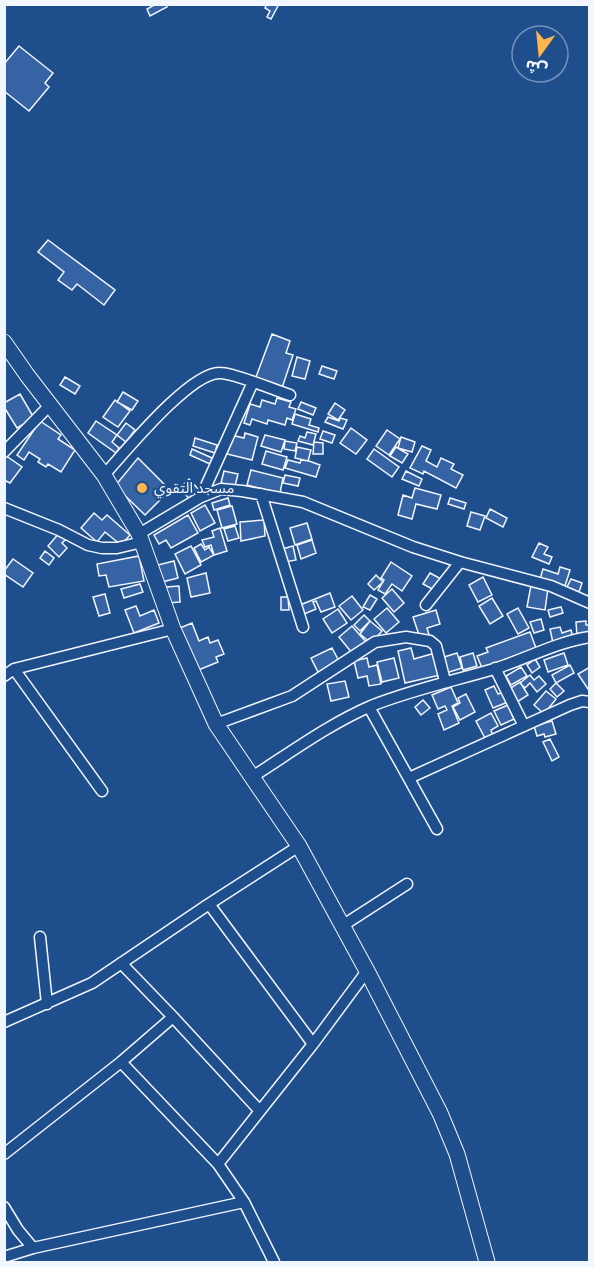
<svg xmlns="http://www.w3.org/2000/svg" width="594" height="1267" font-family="Signika,'Noto Sans Arabic',sans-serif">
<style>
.building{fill:#3563a3;stroke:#f2f6ff;stroke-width:1.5}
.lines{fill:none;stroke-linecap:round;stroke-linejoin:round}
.street-casing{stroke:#f2f6ff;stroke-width:13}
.secondary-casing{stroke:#f2f6ff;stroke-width:17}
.street{stroke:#1f4e8c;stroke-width:10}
.secondary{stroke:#1f4e8c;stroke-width:15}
.poi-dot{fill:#ffb74d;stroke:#1f4e8c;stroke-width:2}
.labels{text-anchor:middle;stroke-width:4.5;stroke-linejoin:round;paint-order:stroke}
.poi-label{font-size:15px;fill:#f2f6ff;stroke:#1f4e8c;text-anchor:start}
</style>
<rect width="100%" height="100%" fill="#1f4e8c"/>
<path class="building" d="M156 4H166L167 7 150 16 147 9Z
M267 4H279L271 19 267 17 270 11 265 8Z
M19 46 53 73 45 83 49 87 29 111 4 91V64Z
M48 240 115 290 104 305 77 284 72 290 58 280 64 272 38 252Z
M272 334 290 341 286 353 293 355 282 388 256 377Z
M297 357 310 361 305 379 292 376Z
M322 366 337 371 334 379 319 374Z
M65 377 80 386 75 394 60 385Z
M123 392 138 401 132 410 117 402Z
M20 394 34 418 17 428 4 407V403Z
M277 398 291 402 289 407 296 409 292 420 287 418 285 425 268 420 267 424 252 419 250 425 244 423 250 404 260 407 262 400 275 404Z
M115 400 130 411 118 427 103 417Z
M301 402 316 408 313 415 298 409Z
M335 403 345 410 338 420 328 414Z
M295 414 311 419 309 425 319 428 318 432 292 424Z
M328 417 339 421 340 418 347 420 343 429 325 422Z
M40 421 61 435 58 439 75 450 61 472 48 464 46 467 38 462 40 459 29 452 24 460 17 455Z
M96 421 117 435 112 442 119 448 116 453 88 433Z
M126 423 135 430 126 442 117 435Z
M351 428 367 440 356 454 340 443Z
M387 430 400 439 389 455 376 446Z
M323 431 335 435 332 443 320 439Z
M307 432 316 434 313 445 298 441 300 436 305 438Z
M245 433 258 437 252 460 227 454 231 435 244 438Z
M265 435 285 440 281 452 261 446Z
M401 437 415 442 412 452 398 448Z
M195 438 217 445 215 453 193 446Z
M285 441 297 443 295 451 284 449Z
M314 442 323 443V454H313Z
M422 446 431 450 426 461 437 467 441 458 454 464 451 469 463 475 456 488 424 471 423 474 410 468Z
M297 447 311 450 308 461 295 458Z
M396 447 408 454 402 463 390 456Z
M192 449 212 458 210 464 190 455Z
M374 449 399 467 392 477 367 459Z
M266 451 287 457 283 470 262 464Z
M5 455 22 467 10 483 4 480Z
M138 458 170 490 145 515 115 486Z
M288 460 300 463 301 460 309 461 320 465 316 477 285 468Z
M251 470 283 478 280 493 247 485Z
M224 471 238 474 235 486 221 483Z
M406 471 422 479 419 486 402 479Z
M285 475 300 478 298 486 283 483Z
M189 479 199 490 190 499 179 489Z
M415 488 441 495 437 509 416 504 412 519 398 515 403 495 412 498Z
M228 498 230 505 214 510 212 503Z
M450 498 466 503 464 509 448 504Z
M205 505 215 523 200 531 191 513Z
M232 506 237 524 222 528 217 510Z
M490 509 507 518 503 527 486 518Z
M471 512 485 516 480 530 467 526Z
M94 513 102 520 107 515 130 535 121 545 105 532 97 542 81 528Z
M188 515 198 533 171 548 166 540 159 544 154 535Z
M264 520 265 536 241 541 240 522Z
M307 523 312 539 295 545 290 528Z
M235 526 239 538 228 541 224 529Z
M220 528 227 551 214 555 211 545 205 547 202 540 214 537 212 531Z
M60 532 67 538 62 543 67 548 59 557 48 546Z
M312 540 316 553 301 559 297 545Z
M539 543 548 547 544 554 552 557 549 564 532 557Z
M201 544 205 550 209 547 214 555 201 562 194 548Z
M191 546 201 565 185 574 175 554Z
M293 546 296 560 285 562 282 549Z
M45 551 54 558 49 565 40 558Z
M139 556 144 581 109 587 106 575 99 576 97 564Z
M13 559 33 573 23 587 4 574V571Z
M174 561 178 578 162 582 158 565Z
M391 562 412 576 402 591 392 584 385 594 378 590 384 580 381 578Z
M560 567 570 570 565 586 540 579 543 569 558 574Z
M206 573 210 593 191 597 187 578Z
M430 573 443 580 436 591 423 584Z
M376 575 383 582 374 590 368 584Z
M483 577 492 595 478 602 469 585Z
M571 579 582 583 579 592 567 587Z
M140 584 143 592 124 598 121 589Z
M531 585 548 588 545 610 527 607Z
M179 586 180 602 168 603 166 587Z
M392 589 404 603 394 612 382 598Z
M330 593 335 607 321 612 316 601 313 602 316 609 304 614 300 605Z
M105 594 110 613 99 616 93 597Z
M370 595 377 599 370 610 363 607Z
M352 596 363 610 351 620 339 606Z
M281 597H288L289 610H281Z
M492 598 503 616 490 624 479 606Z
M136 606 140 616 154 610 159 623 134 633 125 610Z
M561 607 563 613 550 617 548 610Z
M387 608 399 622 386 633 374 619Z
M518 608 529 628 518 634 507 614Z
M338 609 347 623 332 633 323 619Z
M436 610 440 624 427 628 430 638H420L413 617Z
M364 615 370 621 360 631 354 625Z
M541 619 544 630 534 633 530 622Z
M370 621 382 631 371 643 360 634Z
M586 621V625H590V635L577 636 576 622Z
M192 623 199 641 208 637 210 643 218 640 224 654 216 657 218 662 196 671 180 628Z
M352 626 366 642 352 653 339 637Z
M560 627 562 633 571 630 573 638 553 643 550 629Z
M530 632 536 648 482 668 477 656 488 652 486 648Z
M332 648 340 663 319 674 311 658Z
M411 648 414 659 435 653 440 675 405 683 398 651Z
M457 653 462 668 446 673 441 658Z
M473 653 477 666 463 670 460 657Z
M564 653 568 665 548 672 544 660Z
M367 658 369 667 377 665 381 684 369 686 367 676 358 678 354 661Z
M394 658 399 678 382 682 377 662Z
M535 659 540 667 532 673 527 665Z
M570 665 574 673 556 683 552 675Z
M521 667 527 676 511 685 506 676Z
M590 667V688L588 689 578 674Z
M530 675 534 680 539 676 546 684 537 692 530 683 525 688 520 683Z
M345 681 349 697 331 701 327 684Z
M520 682 528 695 517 702 509 689Z
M556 683 564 691 557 697 550 689Z
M494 686 498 694 503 692 508 702 493 708 485 690Z
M451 687 458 703 452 706 459 723 444 730 438 714 447 710 445 706 438 709 432 695Z
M546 691 556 699 544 714 534 705Z
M466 694 475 712 460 720 453 707 460 703 458 698Z
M423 700 430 708 421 715 415 707Z
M508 705 514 719 501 725 494 711Z
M491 713 498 726 491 730 493 736 486 740 476 721Z
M552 721 556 734 545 737 544 734 537 736 534 726Z
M550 739 559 757 552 761 543 742Z"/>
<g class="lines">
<defs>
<path id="street" d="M4 452 50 405
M104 475C126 451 190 372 220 373 235 373 274 390 290 395
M261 494 303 627
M201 497 253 382
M4 508 59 530 88 545 102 548H117L142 542
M139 534 201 497 221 489 242 491 303 502 413 547 460 562 551 586 590 603
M426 605 460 562
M495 668 524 726
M14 669 102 791
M4 676 14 669 173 629
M369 707 437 829
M216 724 292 696 375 642 406 637 430 641 436 646 445 681
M252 777C290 753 329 724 371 706 411 690 453 681 494 669 526 659 556 642 590 637
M409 778 570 705 582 701 590 702
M209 904 299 846
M342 926 407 884
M40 937 47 1004
M121 963 173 1017
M4 1022 92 983 209 904 313 1044
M121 1062 218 1164
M4 1154 121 1062 173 1017 259 1110
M4 1207 18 1230 33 1248 244 1202
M4 1257 33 1248
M274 1262 244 1202 218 1164 313 1044 367 971"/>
<path id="secondary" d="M4 342 27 375 104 475 139 534 173 629 216 724 299 846 367 971 440 1113 457 1154 487 1262"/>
</defs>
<use href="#street" class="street-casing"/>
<use href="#secondary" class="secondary-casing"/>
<use href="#street" class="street"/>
<use href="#secondary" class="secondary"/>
</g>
<circle class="poi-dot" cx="142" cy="488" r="6"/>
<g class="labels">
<g class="poi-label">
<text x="154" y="493">مسجد التقوي</text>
</g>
</g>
<rect width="594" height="1267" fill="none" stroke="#f2f6ff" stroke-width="12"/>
<g transform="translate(540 54) rotate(195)"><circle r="28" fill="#1f4e8c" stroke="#7391ba" stroke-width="1.5"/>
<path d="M0-4.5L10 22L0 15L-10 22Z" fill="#ffb74d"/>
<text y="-9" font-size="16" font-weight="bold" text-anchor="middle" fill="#f2f6ff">ش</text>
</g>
</svg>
